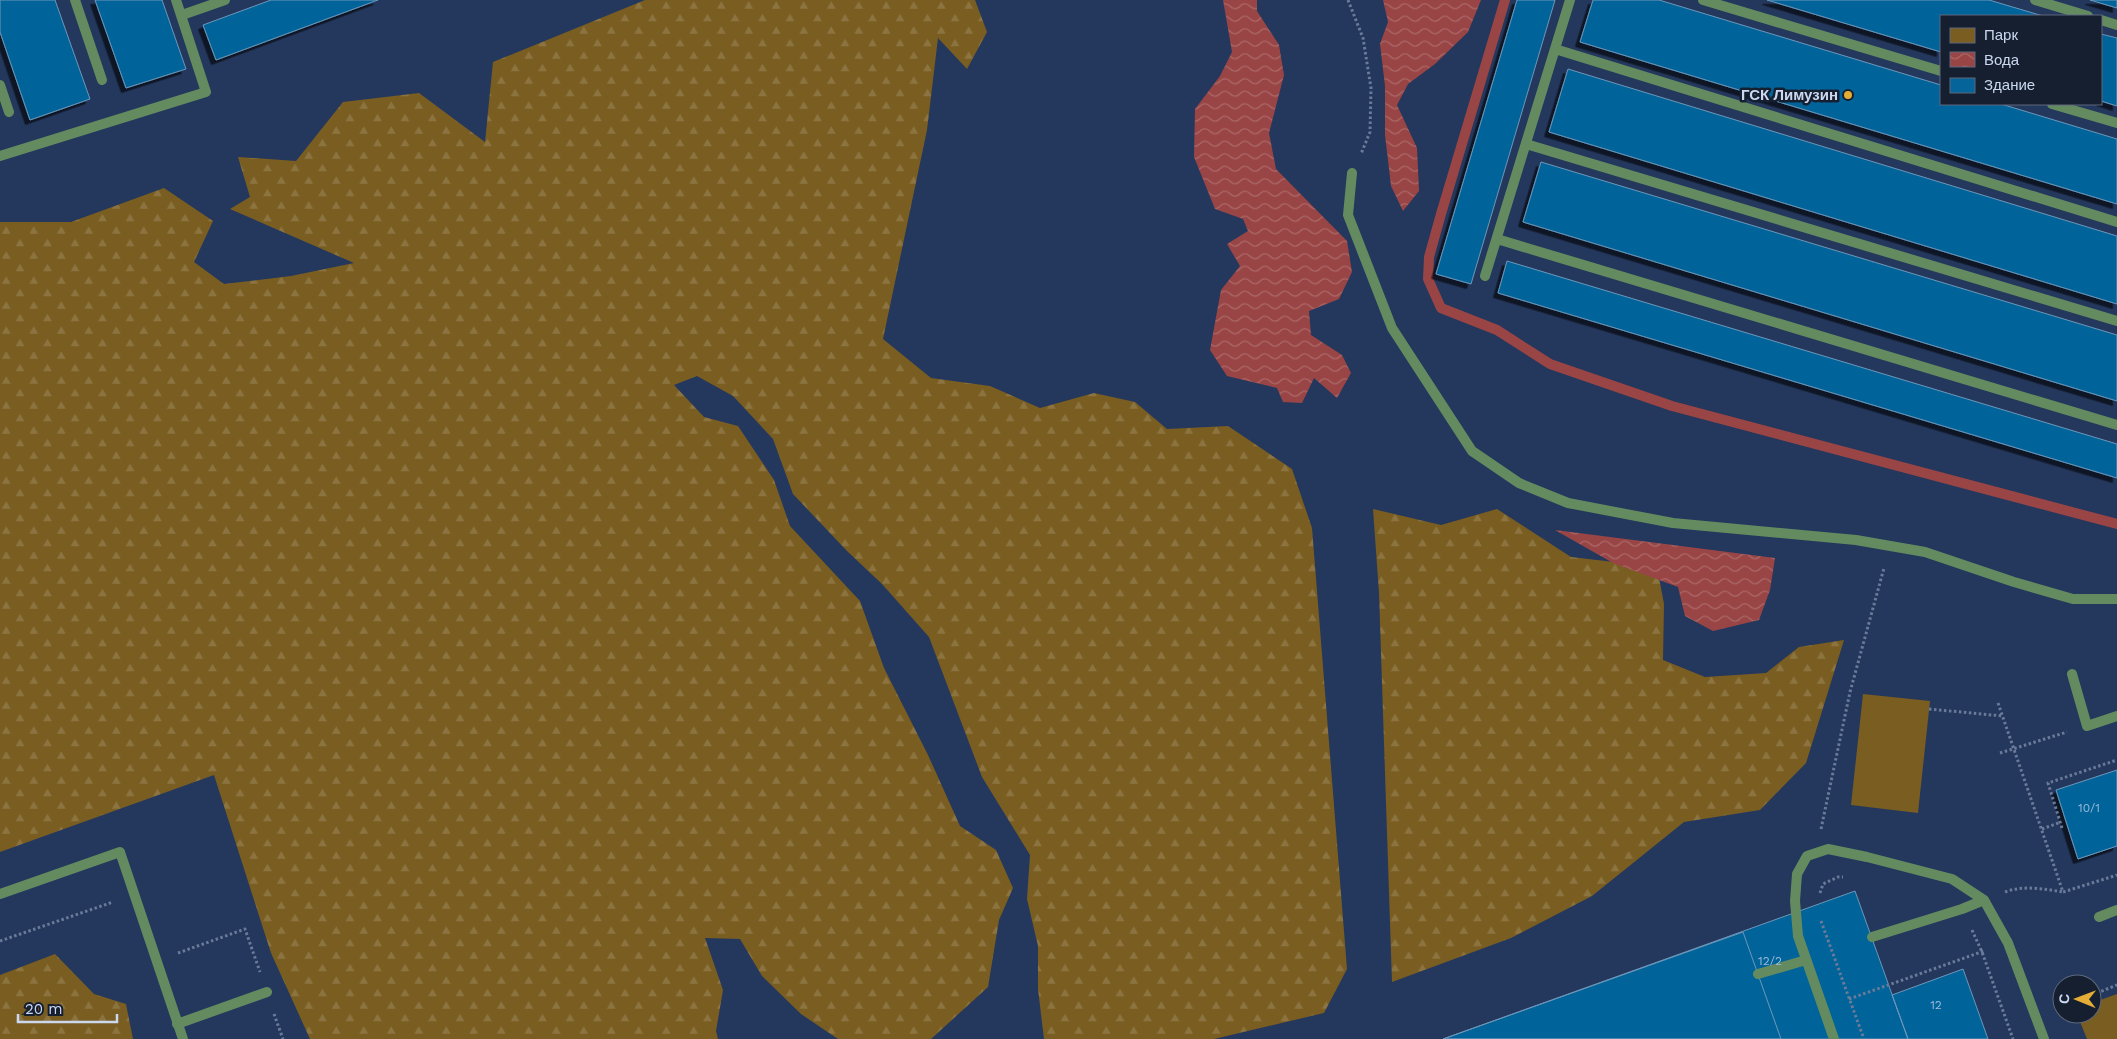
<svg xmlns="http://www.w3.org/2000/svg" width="2117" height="1039" font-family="'Work Sans',sans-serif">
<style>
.forest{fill:url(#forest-firs)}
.park{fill:#7a5d20}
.water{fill:url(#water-waves)}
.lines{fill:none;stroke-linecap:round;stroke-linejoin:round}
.stream{stroke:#9a4545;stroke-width:10}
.building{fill:#056499;stroke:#6b97ba;filter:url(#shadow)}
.path{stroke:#6a7b9a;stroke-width:3;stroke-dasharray:2.5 2.5;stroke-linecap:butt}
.lane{stroke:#648b60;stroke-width:10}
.poi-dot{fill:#e4ad35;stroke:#161f30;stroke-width:2}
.labels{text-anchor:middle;stroke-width:5;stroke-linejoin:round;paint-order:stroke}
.number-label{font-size:12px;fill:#9abbda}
.poi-label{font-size:15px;font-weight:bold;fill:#cbd8f0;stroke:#161f30;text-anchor:end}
</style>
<defs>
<pattern id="forest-firs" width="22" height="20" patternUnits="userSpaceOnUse" patternTransform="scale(1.25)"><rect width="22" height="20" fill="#7a5d20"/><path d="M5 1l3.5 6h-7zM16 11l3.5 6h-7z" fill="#8c7441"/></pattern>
<pattern id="water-waves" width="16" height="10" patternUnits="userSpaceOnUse" patternTransform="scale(1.25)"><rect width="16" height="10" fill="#9a4545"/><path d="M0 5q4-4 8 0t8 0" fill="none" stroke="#ab6869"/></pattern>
<filter id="shadow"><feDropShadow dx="-4.5" dy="4.5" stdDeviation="0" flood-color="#0009"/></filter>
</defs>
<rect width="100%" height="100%" fill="#24375c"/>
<path class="forest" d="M645 0H975L987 32 967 69 938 38 927 130 883 339 931 378 990 386 1040 408 1094 393 1135 402 1167 429 1228 426 1292 469 1312 528 1347 969 1324 1013 1214 1039H1044L1038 989V946L1027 899 1030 855 982 777 929 637 882 584 847 551 793 494 773 439 733 396 697 376 674 385 704 417 738 426 774 480 790 526 860 601 884 668 928 755 960 826 996 850 1013 888 999 920 988 987 931 1039H838L801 1014 762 976 740 939 705 938 723 990 716 1031 718 1039H310L271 953 214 775 0 852V222H71L164 188 213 221 194 262 224 284 291 276 354 263 230 209 250 197 238 157 296 161 343 102 419 93 485 142 493 62Z
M1373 509 1441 525 1497 509 1571 557 1657 567 1664 604 1663 660 1705 677 1766 673 1799 647 1844 640 1806 763 1760 810 1684 822 1592 896 1511 938 1392 982 1379 593Z
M55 954 94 994 126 1004 133 1039H0V975Z"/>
<path class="park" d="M1863 694 1930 701 1918 813 1851 805Z
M2117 994V1039H2087L2077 1014H2092V1003Z"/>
<path class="water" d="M1223 0H1257V11L1279 45 1284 75 1269 133 1276 169 1347 241 1352 272 1339 299 1309 311 1311 335 1342 355 1351 373 1337 398 1314 378 1302 403 1283 402 1277 388 1227 376 1210 350 1221 290 1240 266 1227 244 1248 231 1243 219 1215 209 1194 157 1195 109 1220 76 1232 52Z
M1383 0H1481L1468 32 1435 64 1408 84 1397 105 1417 148 1419 191 1403 211 1391 186 1385 135V86L1380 44 1388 22Z
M1555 530 1775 558 1770 590 1759 620 1713 631 1685 616 1678 587 1613 563Z"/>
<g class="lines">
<path class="stream" d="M1505 0 1441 214 1429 257 1428 279 1441 308 1497 330 1550 364 1672 406 2117 524"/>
</g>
<path class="building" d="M0 0H55L90 99 30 120 0 32Z
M95 0H162L186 69 126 88Z
M271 0H378L216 60 203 25Z
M1517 0H1555L1471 284 1436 274Z
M1593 0H1659L1941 85V104H2001L2117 139V204L1580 42Z
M1767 0H1989L2043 16H1941V52Z
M2090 0H2117V8Z
M2101 34 2117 38V106L2101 101Z
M1568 69 2117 236V304L1549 132Z
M1541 162 2117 335V401L1523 222Z
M1507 261 2117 444V478L1498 293Z
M2117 770V846L2078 859 2056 790Z
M1855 891 1908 1039H1443Z
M1743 932 1781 1039H1443Z
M1963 969 1988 1039H1908L1892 995Z"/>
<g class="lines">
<path class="path" d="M1348 0 1363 38 1371 88 1370 132 1361 154
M1998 703 2063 892 2117 875
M1929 709 2003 716
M2000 753 2067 732
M2062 828 2048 783 2117 760
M1821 829 1850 692 1884 568
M2042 829 2061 822
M2005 892C2023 885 2045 889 2063 892
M1820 893 1823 884 1838 877H1843
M1821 921 1864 1039
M1972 930 1982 952 2013 1039
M0 941 113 902
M178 953 245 929 260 972
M2092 995 2117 985
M1849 999 1984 951
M274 1014 283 1039"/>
<path class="lane" d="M75 0 102 80
M1703 0 1941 71
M2035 0 2088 16
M182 15 225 0
M2101 20 2117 25
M1555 49 2117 222
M0 85 9 112
M2052 104 2117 123
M1526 144 2117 321
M0 156 206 92 176 0
M1352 173 1348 215 1392 328 1472 451 1519 483 1568 503 1673 523 1856 540 1925 552 2014 582 2073 599H2117
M1497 239 2117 425
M1485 276 1570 0
M2072 674 2087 726 2117 716
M0 894 120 852 183 1039
M2099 917 2117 910
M1872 937 1962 909 1984 900
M1758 974 1806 960
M177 1024 267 992
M1834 1039 1798 936 1795 901 1797 874 1807 856 1828 849 1867 857 1952 879 1984 900 2008 943 2044 1039"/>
</g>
<circle class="poi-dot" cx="1848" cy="95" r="5"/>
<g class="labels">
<g class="number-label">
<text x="2089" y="812">10/1</text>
<text x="1770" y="965">12/2</text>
<text x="1936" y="1009">12</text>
</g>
<g class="poi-label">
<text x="1838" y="100">ГСК Лимузин</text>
</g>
</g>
<rect x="1940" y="15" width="162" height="90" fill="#161f30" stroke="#5e697d"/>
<rect x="1950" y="28" width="25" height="15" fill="#7a5d20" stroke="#5e697d"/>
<text x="1984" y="40" font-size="15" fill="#cbd8f0">Парк</text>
<rect x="1950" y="52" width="25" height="15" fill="url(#water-waves)" stroke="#5e697d"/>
<text x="1984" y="65" font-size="15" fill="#cbd8f0">Вода</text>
<rect x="1950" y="78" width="25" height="15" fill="#056499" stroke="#5e697d"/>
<text x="1984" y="90" font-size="15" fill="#cbd8f0">Здание</text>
<g transform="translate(2077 999) rotate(271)"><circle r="24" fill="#161f30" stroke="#5e697d"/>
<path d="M0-4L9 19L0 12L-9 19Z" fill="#e4ad35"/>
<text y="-8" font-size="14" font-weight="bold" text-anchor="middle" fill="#cbd8f0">С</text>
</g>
<path d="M18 1014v8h99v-8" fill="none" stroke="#cbd8f0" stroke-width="2.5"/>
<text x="25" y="1014" font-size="15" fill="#cbd8f0" stroke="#161f30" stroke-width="4" paint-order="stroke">20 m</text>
</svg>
